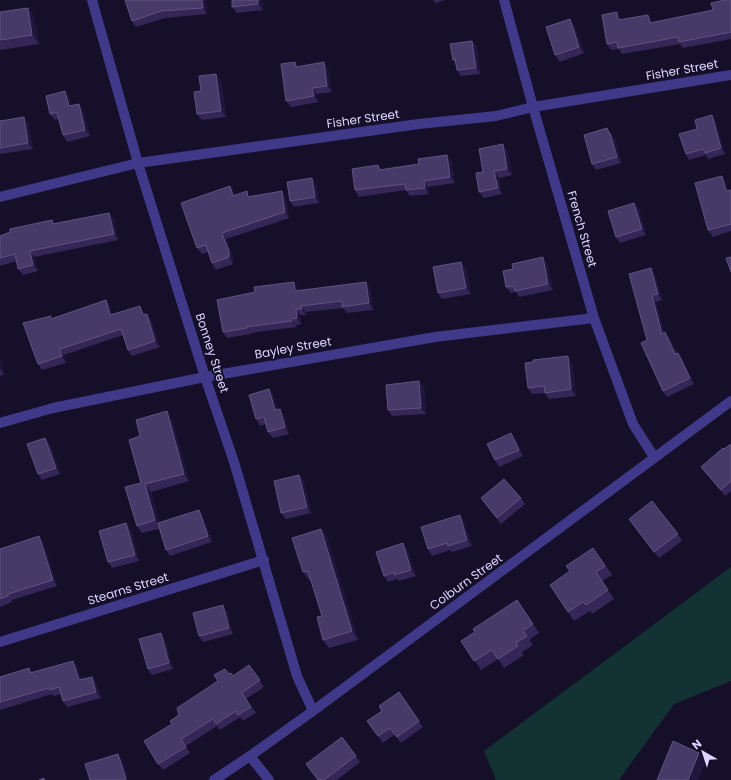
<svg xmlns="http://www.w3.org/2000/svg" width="731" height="780" font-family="Poppins,sans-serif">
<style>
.green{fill:#123233}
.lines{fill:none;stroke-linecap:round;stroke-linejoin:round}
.street{stroke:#403989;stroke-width:10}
.wall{fill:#342757}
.shaded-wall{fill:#20163d}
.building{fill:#463a69;stroke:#5e5380}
.labels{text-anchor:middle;stroke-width:4;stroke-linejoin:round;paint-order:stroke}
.street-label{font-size:12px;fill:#ddd7ff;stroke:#150f29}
</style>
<rect width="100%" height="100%" fill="#150f29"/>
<path class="green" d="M731 567V681L674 704 619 780H496L484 751Z"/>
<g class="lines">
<path class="street" d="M92 0 138 163 205 377 234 462 297 676 313 711
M504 0 533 107 594 318 633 424 654 457
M0 197 138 163 419 124 496 116 533 107 731 75
M0 423 53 408 205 377 435 337 594 318
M0 642 264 560
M250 756 269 780
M214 780 250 756 313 711 731 401"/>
</g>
<path class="wall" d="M125 0H206L207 14 165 18 136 27 132 21Z
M232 0H262L263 10 237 13 232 7Z
M433 0H445L435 3Z
M731 1V39L683 48 680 44 622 54 619 49 611 50 607 44 621 18V20L653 21V22L713 10Z
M28 8 34 17 39 44 0 50V12Z
M574 25 584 53 560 62 555 55Z
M472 41 477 47 480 74 461 76 457 70 456 65 453 60Z
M295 62 299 67 328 69 332 92 317 94 318 102 291 107 286 101Z
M221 80 226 117 202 120 197 114 201 91Z
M69 97 71 106 79 104 83 110 90 136 67 142 63 135 58 119 55 120 50 114Z
M715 120 725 154 708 159 706 155 689 160 686 154 697 129Z
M0 121 28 123 33 149 0 154Z
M612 135 615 139 621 163 596 170 592 164Z
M507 150 512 175 499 178 502 194 484 198 479 192 483 172Z
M447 155 451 161 455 183 428 187 429 194 410 196 406 190 359 197 355 190 378 165 382 170 419 164Z
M726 182 728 190H731V231L713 237 708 230Z
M316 184 319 203 294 207 290 201Z
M230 186 234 192 235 195 250 196 282 191 286 198 289 218 226 239 233 257V264L216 270 212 263 208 252 202 254 197 248Z
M634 203 639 209 646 235 620 243 616 237Z
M109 213 114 219 118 240 34 257 38 271 23 275 18 269 17 261 0 266V236L52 220 54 223Z
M547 263 553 290 519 297 516 292 511 293 506 287Z
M466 268 471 294 442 299 438 293Z
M651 268 655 274 662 300 656 302 664 332 669 338 677 353 682 359 694 384 667 397 663 391 647 340Z
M366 282 370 288 373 310 347 313 343 308 306 312V315H300L301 324 296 325 297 327 251 333V334L227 338 223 332 298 288V291Z
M110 306 112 315 144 312 145 314 151 320 160 347 132 356 128 350 123 335 64 355 66 363 42 370 38 364 52 319Z
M0 360 4 374 0 376Z
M572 362 576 396 549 399 545 393 532 394 528 388Z
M419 381 424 387 426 414 392 416 388 410Z
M269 389 273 395 277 409H280L284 415 289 434 273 438 268 432 266 424 260 426 256 419Z
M172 419 189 481 151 492 159 523 203 516 212 542 170 556 166 550 159 529 142 533 137 526 141 483Z
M45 438 50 444 60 474 42 480 38 474Z
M516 440 523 456 499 467 495 460Z
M731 444V491L725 496 706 473 701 467Z
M299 475 304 481 311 513 286 519 281 513Z
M481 498H521L525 504 501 524Z
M464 521 472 546 452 552 450 550 432 556 428 549Z
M633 525 678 534 682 541 659 558Z
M131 529 139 561 112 568 108 562Z
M321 529 327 537 358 640 329 648 323 640 322 616 311 580H309L303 572Z
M39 536 43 542 57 586 12 600V602L0 607V549Z
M407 549 416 576 399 581 397 579 388 582 384 576Z
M600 557 612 575 602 581 614 599 592 614 590 611 574 621 568 612Z
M523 609 539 633 529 640 533 645 522 652 524 655 504 668 498 659 481 670 461 641Z
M227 611 233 634 203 642 199 636Z
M165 639 173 669 152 675 148 669Z
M249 665 264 687 246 699 256 713 243 721 240 717 220 730 217 726 186 746 190 753 163 770 158 764 172 724 179 715 229 674 233 676Z
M77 667 81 679 92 677 96 683 101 698 67 707 63 701 61 694 54 696 52 694 0 710V677L29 668 32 672Z
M399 692 423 727 401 743 395 734 383 743 367 721 382 711Z
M342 737 360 762 337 780H317Z"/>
<path class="shaded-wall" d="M202 0H206L207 14 203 8Z
M258 0H262L263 10 258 4Z
M28 8 34 17 39 44 32 35Z
M617 12 621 18 623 26 618 20Z
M648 15 653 21 654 29 650 23Z
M570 19 574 25 584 53 579 47Z
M472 41 477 47 480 74 476 68Z
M295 62 299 68 296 67Z
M324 62 328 69 332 92 327 86Z
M216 74 221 80 226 117 221 111Z
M312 88 317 94 318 102 314 96Z
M65 91 69 97 73 112 69 106Z
M79 104 83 110 90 136 85 130Z
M712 115 715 120 725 154 721 148Z
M24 117 28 123 33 149 28 143Z
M607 128 615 139 621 163 617 157Z
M503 144 507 150 512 175 507 169Z
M447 155 451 161 455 183 450 177Z
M494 171 499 178 502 194 498 188Z
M722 176 726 182 730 197 726 191Z
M312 178 316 184 319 203 315 197Z
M424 181 428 187 429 194 425 188Z
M230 186 234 192 237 202 233 196Z
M282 191 286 198 289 218 285 212Z
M634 203 639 209 646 235 642 229Z
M109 213 114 219 118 240 114 234Z
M222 233 226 239 233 257V264L229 257Z
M30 251 34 257 38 271 33 265Z
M543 257 547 263 553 290 548 284Z
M461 262 466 268 471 294 466 288Z
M651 268 655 274 662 300 658 294Z
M294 282 298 288 299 297 295 291Z
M366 282 370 288 373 310 369 303Z
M652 295 656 302 666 340 662 334Z
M106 300 110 306 114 321 110 315Z
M140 306 144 312 147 321 143 315Z
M301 306 306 312V315L302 309Z
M296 309 300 315 301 324 297 318Z
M147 314 151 320 160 347 155 341Z
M292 319 296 325 297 327 292 321Z
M665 332 669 338 680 360 675 354Z
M60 349 64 355 66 363 62 356Z
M678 353 682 359 694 384 690 378Z
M568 356 572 362 576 396 571 389Z
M0 360 4 374 0 369Z
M419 381 424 387 426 414 421 408Z
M269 389 273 395 279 416 275 410Z
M280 409 284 415 289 434 285 427Z
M167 411 172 419 189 481 184 474Z
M511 433 516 440 523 456 519 450Z
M45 438 50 444 60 474 56 468Z
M299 475 304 481 311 513 307 507Z
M145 484 151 492 161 528 155 520Z
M199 510 203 516 212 542 208 536Z
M460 515 464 521 472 546 467 540Z
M126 523 131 529 139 561 135 555Z
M321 529 327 537 358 640 352 631Z
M39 536 43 542 57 586 53 580Z
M403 543 407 549 416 576 411 570Z
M223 605 227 611 233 634 229 628Z
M161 633 165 639 173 669 169 663Z
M73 661 77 667 83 686 79 680Z
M92 677 96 683 101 698 96 692Z
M699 753 706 762 698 780H688Z
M118 754 123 760 128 780H126V779Z"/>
<path class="building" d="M125 0H202L203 8 161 11 132 21Z
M232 0H258V4L232 7Z
M725 0H730L731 4V32L679 42 678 37 618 48 617 42 607 44 602 15 617 12 618 20 648 15 650 23 713 10 711 3Z
M28 8 32 35 0 40V12Z
M570 19 579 47 555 55 546 27Z
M472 41 476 68 457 70 455 59 453 60 450 44Z
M295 62 296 67 324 62 327 86 312 88 314 96 286 101 281 64Z
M216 74 221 111 197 114 194 92 201 91 199 76Z
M65 91 69 106 79 104 85 130 63 135 57 112 50 114 46 96Z
M712 115 721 148 705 153 703 149 686 154 679 134 697 129 695 120Z
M24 117 28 143 0 148V121Z
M607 128 609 133H610L617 157 592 164 584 135Z
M503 144 507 169 494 171 498 188 479 192 476 173 483 172 479 149Z
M447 155 450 177 424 181 425 188 406 190 405 184 355 190 352 169 378 165 379 170 419 164 418 159Z
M722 176 726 191 731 190V224L708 230 695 183Z
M312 178 315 197 290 201 287 182Z
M230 186 233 196 247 191 248 197 282 191 285 212 222 233 229 251V257L212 263 206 245 197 248 181 203Z
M634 203 642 229 616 237 608 211Z
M109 213 114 234 30 251 33 265 18 269 15 254 0 258V236L10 232V229L52 220 53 224Z
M543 257 548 284 515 291 514 286 506 287 503 271 513 269 512 264Z
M731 257V272L726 258Z
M461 262 466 288 438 293 433 267Z
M651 268 658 294 652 295 662 334 665 332 675 354 678 353 690 378 663 391 641 343 647 340 629 274Z
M294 282 295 291 366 282 369 303 342 307V301L301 306 302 309H296L297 318 292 319V321L246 327 247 328 223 332 217 300 255 292 254 287Z
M106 300 110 315 140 306 143 315 147 314 155 341 128 350 121 329 60 349 62 356 38 364 23 323 51 316V319Z
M568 356 571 389 545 393 544 386 528 388 525 363 534 362 533 360Z
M419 381 421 408 388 410 386 385Z
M269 389 275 410 280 409 285 427 268 432 264 417 256 419 249 395Z
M167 411 184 474 145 484 155 520 137 526 125 487 141 483 129 440 140 436 136 420Z
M511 433 519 450 495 460 487 444Z
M45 438 56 468 38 474 27 444Z
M731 444V481L721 490 701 467 723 448 724 449Z
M299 475 307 507 281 513 274 481Z
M504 479 521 498 497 518 481 498Z
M652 501 678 534 654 552 629 519Z
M199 510 208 536 166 550 158 523Z
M460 515 467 540 448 546 447 543 428 549 421 527Z
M126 523 135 555 108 562 99 531Z
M321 529 352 631 323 640 317 617 322 616 308 571 303 572 292 538Z
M39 536 53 580 8 594V596L0 599V549Z
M403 543 411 570 394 575V572L384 576 376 552Z
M593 548 605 566 596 572 608 590 586 605 583 602 568 612 550 585 570 571 566 566Z
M517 600 533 624 523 631 527 636 516 643 518 646 498 659 492 650 474 661 461 641 475 632 473 629Z
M223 605 229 628 199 636 193 613Z
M161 633 169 663 148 669 139 639Z
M73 661 79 680 92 677 96 692 63 701 59 687 50 690 49 688 0 702V677L29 668 30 673Z
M249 665 260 680 242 693 251 707 238 715 236 711 216 724 213 719 181 739 186 747 158 764 144 741 172 724 170 721 179 715 177 708 218 681 214 675 225 669 229 674 231 673 233 676Z
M399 692 419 721 397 737 390 728 378 736 367 721 382 711 379 706Z
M342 737 356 756 324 780H318L306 764Z
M673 741 699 753 688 780H657Z
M118 754 126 779 121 780H90L85 764Z
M44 778V780H39Z"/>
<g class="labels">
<g class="street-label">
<text transform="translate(682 70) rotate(-10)" y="4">Fisher Street</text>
<text transform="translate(363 119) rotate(-8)" y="4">Fisher Street</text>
<text transform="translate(582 229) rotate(74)" y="4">French Street</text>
<text transform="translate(293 348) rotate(-10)" y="4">Bayley Street</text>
<text transform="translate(212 353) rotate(72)" y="4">Bonney Street</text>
<text transform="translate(466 582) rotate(-36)" y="4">Colburn Street</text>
<text transform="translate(128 589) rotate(-17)" y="4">Stearns Street</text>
</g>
</g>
<g transform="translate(703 752) rotate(321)" stroke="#150f29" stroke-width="3" paint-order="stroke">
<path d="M0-3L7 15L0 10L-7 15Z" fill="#ddd7ff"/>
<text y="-6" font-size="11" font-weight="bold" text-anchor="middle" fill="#ddd7ff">N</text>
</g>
</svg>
